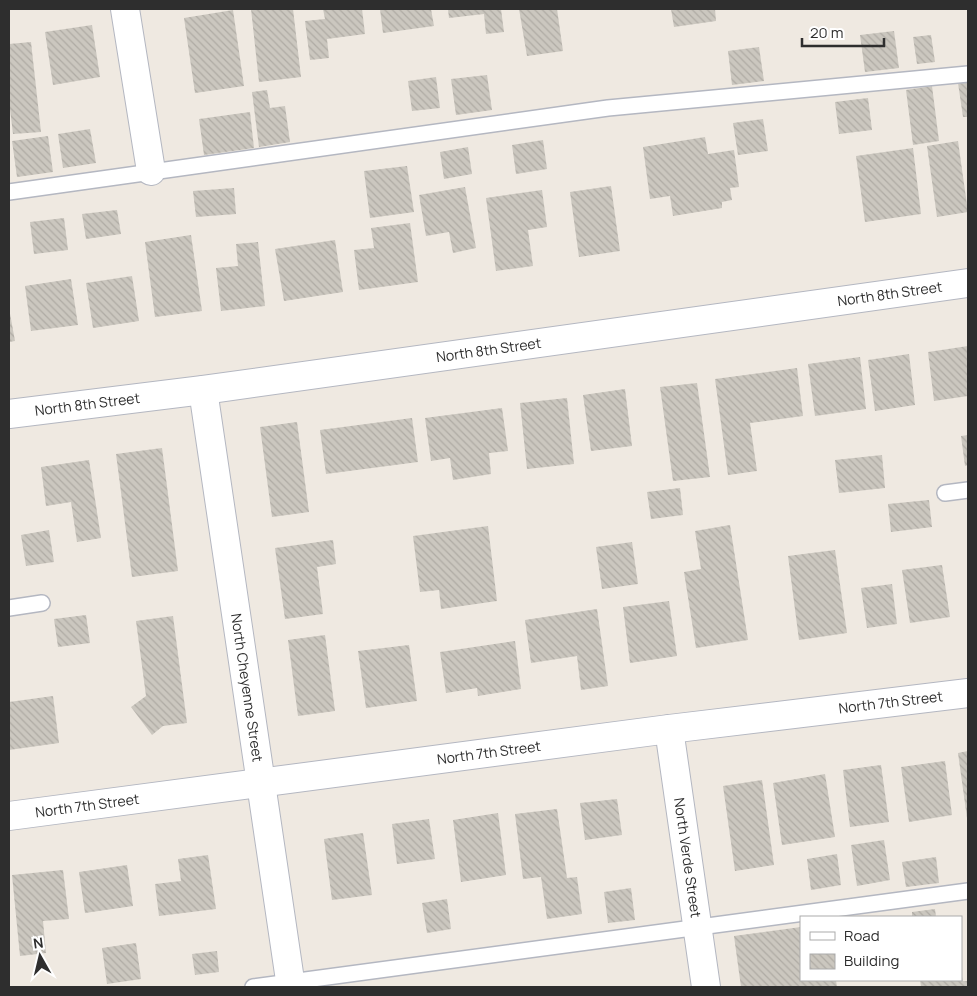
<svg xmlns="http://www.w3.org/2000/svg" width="977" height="996" font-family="Manrope,sans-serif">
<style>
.building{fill:url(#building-back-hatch)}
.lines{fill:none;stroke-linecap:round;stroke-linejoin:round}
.lane-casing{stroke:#b4b7c1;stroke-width:18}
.street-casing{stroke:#b4b7c1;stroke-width:30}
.lane{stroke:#fff;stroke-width:15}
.street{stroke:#fff;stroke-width:28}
.labels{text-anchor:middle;stroke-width:4;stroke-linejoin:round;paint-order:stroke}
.street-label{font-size:14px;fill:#2e2e2e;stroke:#fff}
</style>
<defs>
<pattern id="building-back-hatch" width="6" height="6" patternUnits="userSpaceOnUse" patternTransform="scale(1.25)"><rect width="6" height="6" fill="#cbc7bf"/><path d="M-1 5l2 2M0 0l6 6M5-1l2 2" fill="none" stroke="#afaba4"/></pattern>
</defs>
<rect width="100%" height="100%" fill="#efe9e1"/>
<path class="building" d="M251 9H293L301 77 259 82Z
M323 9H362L365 34 327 39 329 58 310 60 305 21 325 19Z
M380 9H431L434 26 383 33Z
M448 9H501L504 32 486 34 484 14 449 18Z
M519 9H557L563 51 527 56Z
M671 9H715L716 21 674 27Z
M233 10 244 86 195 93 184 18Z
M92 25 100 77 53 85 45 32Z
M894 31 899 68 865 72 860 35Z
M931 35 935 62 917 64 913 37Z
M31 42 41 132 13 134 9 101V44Z
M759 47 764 81 732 85 728 51Z
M487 75 492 110 456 115 451 79Z
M436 77 440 108 412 111 408 81Z
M968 81V117H963L958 83Z
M932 86 939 141 913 145 906 90Z
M267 90 270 108 285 106 290 142 259 147 252 92Z
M868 98 872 130 839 134 835 102Z
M250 112 254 148 204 155 199 119Z
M763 119 768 151 738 155 733 123Z
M90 129 96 163 63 168 58 134Z
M48 136 53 172 17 177 12 141Z
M705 137 708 154 734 150 739 187 730 188 732 200 722 202V208L673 216 670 196 650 199 643 147Z
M543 140 547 169 516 174 512 145Z
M958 141 968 212 937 217 927 146Z
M468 147 472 174 444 179 440 152Z
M913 148 921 214 865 222 856 156Z
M407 166 414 212 370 218 364 171Z
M611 186 620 251 579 257 570 192Z
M465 187 476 248 453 253 449 232 426 236 419 195Z
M234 188 236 214 196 217 193 191Z
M542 190 547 227 528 230 533 266 496 271 486 198Z
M117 210 121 234 86 239 82 214Z
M64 218 68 250 34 254 30 222Z
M410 223 418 282 359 290 354 250 374 248 371 228Z
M191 235 202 311 155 317 145 242Z
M335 240 343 292 284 301 275 249Z
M258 242 265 306 221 311 216 268 238 266 236 244Z
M132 276 139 321 93 328 86 283Z
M71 279 78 325 31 331 25 286Z
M9 308 15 341 9 342Z
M968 346V396L934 401 928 352Z
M909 354 915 405 875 411 868 360Z
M860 357 866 409 815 416 808 364Z
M797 368 803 416 750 423 757 471 728 475 715 379Z
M697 383 710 477 673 481 660 387Z
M625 389 632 446 591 451 583 395Z
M567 398 574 464 527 469 520 403Z
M502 408 508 451 489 453 491 474 453 480 450 458 431 461 425 418Z
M412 418 418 462 326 474 320 430Z
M297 422 309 512 272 517 260 427Z
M968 435V465L965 466 961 436Z
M162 448 178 571 132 577 116 454Z
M882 455 885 488 839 493 835 460Z
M89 460 101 538 77 542 71 502 46 506 41 467Z
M680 488 683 515 651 519 647 492Z
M929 500 932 527 891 532 888 504Z
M730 525 748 640 696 648 684 572 701 569 695 531Z
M488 526 497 601 441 609 439 590 420 592 413 536Z
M49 530 54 562 26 566 21 535Z
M333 540 336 564 317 567 323 614 285 619 275 548Z
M632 542 638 584 602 589 596 547Z
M835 550 847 633 799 640 788 556Z
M942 565 950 617 910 623 902 570Z
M892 584 897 624 867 628 861 588Z
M669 601 677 656 630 663 623 607Z
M597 609 608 686 581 690 577 656 531 663 525 620Z
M86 615 90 643 58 647 54 619Z
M173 616 187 723 163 726 152 735 131 707 146 696 136 621Z
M325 635 335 711 298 716 288 640Z
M515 641 521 689 478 696 477 688 446 693 440 652Z
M409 645 417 701 366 708 358 651Z
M53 696 59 743 9 750V702Z
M968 751V818H967L958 753Z
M945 761 952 815 909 822 901 767Z
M881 765 889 822 850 827 843 770Z
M825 774 835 837 782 845 773 783Z
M762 780 774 865 735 871 723 786Z
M617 799 622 835 585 840 580 803Z
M557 809 567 878 577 877 582 914 547 919 541 877 523 879 515 814Z
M498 813 506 875 461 882 453 820Z
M429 819 435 859 397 864 392 824Z
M363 833 372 895 332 900 324 839Z
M884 840 890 880 857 886 851 845Z
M837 854 841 885 811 890 807 859Z
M208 855 216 909 159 916 155 884 181 881 178 859Z
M936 857 939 883 906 887 902 862Z
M127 865 133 906 85 913 79 872Z
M63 870 69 919 43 921 46 953 20 956 12 875Z
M631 888 635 920 608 923 604 892Z
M447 899 451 929 427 933 422 903Z
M935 909 936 917H912V912Z
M801 927V980H836L837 987H741L734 936Z
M136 943 141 979 107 984 102 948Z
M217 951 219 972 195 975 192 954Z
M961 973 963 981H968V987H921L920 980H961Z"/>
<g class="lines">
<defs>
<path id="lane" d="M9 192 608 108 968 74
M945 493 968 490
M9 608 42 603
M253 987 968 891"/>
<g id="street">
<path d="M125 9 151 171"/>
<path id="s1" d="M203 390 291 987"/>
<path id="s2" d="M9 414 203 390 968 283"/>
<path id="s3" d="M669 729 706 987"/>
<path id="s4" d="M9 816 669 729 968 693"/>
</g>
</defs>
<use href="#lane" class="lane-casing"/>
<use href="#street" class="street-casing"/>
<use href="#lane" class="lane"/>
<use href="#street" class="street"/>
</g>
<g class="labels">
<g class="street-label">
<text dy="5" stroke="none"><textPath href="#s2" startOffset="889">North 8th Street</textPath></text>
<text dy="5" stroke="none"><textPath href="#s2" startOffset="484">North 8th Street</textPath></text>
<text dy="5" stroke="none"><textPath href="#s2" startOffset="79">North 8th Street</textPath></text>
<text dy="5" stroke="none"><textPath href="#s1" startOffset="301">North Cheyenne Street</textPath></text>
<text dy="5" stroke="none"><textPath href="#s4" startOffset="889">North 7th Street</textPath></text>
<text dy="5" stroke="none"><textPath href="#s4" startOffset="484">North 7th Street</textPath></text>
<text dy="5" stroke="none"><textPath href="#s4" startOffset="79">North 7th Street</textPath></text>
<text dy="5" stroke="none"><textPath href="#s3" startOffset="130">North Verde Street</textPath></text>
</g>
</g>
<rect width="977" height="996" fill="none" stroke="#2e2e2e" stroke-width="20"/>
<rect x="800" y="916" width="162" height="65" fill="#ffffff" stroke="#ababab"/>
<rect x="810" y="932" width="25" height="8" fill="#ffffff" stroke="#ababab"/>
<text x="844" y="941" font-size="15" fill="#2e2e2e">Road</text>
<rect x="810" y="954" width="25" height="15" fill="url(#building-back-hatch)" stroke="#ababab"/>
<text x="844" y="966" font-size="15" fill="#2e2e2e">Building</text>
<g transform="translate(40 956) rotate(352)" stroke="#ffffff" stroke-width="4" paint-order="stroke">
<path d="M0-4L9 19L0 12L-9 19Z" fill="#2e2e2e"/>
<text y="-8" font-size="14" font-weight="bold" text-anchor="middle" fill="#2e2e2e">N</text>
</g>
<path d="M802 38v8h82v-8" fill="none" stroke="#2e2e2e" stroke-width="2.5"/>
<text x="810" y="38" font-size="15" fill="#2e2e2e" stroke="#ffffff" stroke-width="4" paint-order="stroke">20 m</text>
</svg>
